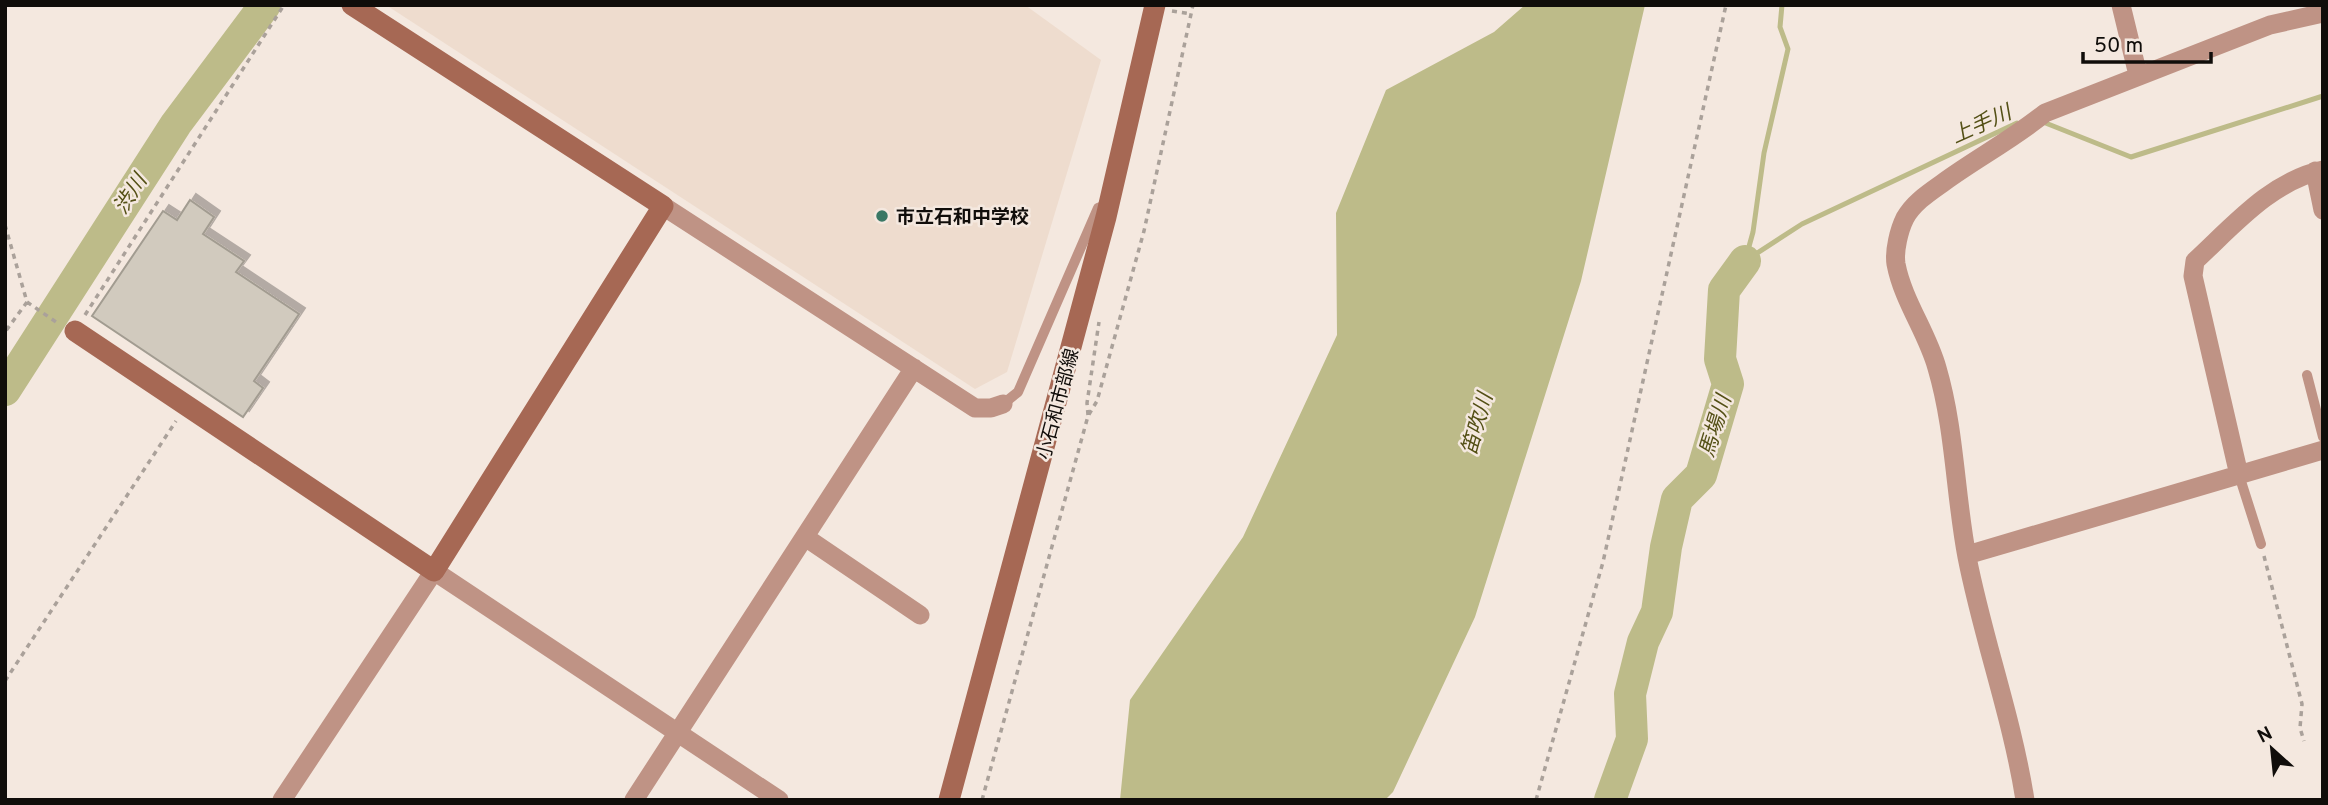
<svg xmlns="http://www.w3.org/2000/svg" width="2328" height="805" font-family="Overpass,'Noto Sans JP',sans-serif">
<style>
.built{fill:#eedcce}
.water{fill:#bdbb89}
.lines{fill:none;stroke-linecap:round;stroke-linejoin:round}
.stream{stroke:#bdbb89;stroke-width:5}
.river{stroke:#bdbb89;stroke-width:32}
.building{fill:#d1cabe;stroke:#a29c91;stroke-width:2;filter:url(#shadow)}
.path{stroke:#aaa19a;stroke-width:3.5;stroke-dasharray:5 5;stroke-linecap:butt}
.lane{stroke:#bf9385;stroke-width:10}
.street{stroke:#bf9385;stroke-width:19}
.secondary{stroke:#a66854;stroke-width:21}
.poi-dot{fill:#3a7865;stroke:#f4e8df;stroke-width:2.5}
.labels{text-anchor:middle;stroke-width:5;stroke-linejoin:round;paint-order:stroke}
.poi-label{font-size:19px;font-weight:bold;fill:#100d0a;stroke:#f4e8df;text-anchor:start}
.street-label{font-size:19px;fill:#100d0a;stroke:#f4e8df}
.water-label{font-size:21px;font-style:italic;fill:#545016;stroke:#f4e8df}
</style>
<defs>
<filter id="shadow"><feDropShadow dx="6" dy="-6" stdDeviation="0" flood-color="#0004"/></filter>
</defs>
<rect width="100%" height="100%" fill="#f4e8df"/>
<path class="built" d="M386 5H1025L1101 60 1007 372 975 389Z"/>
<path class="water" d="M1525 5H1645L1581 281 1475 617 1393 792 1385 800H1120L1130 700 1243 537 1337 335 1336 213 1386 90 1494 32Z"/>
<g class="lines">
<path class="stream" d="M2043 122 2131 157 2323 96
M1745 261 1802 224 2017 123
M1745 261 1753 232 1764 153 1788 49 1780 27 1782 5"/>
<path class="river" d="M5 390 176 124 265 5
M1610 800 1632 739 1630 694 1643 642 1657 612 1666 547 1677 499 1701 475 1728 384 1720 359 1724 290 1745 261"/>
</g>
<path class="building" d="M190 200 214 217 203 234 244 261 236 272 299 314 254 381 263 388 243 417 92 316 163 211 177 220Z"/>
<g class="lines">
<path class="path" d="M1172 11 1191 14
M5 225 27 302 5 332
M27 302 59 324
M85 315 284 5
M1088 415 1087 403 1099 322
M2264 556 2302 704 2300 728 2304 741
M5 681 176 421
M982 800 1088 416 1097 401 1144 231 1193 5
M1536 800 1603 562 1726 5"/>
<path class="lane" d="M2307 375 2323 437
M1003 404 1018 392 1098 208 1106 205
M2239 475 2261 544"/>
<path class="street" d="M2121 5 2138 75
M2315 171 2323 210
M663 206 975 408H991L1003 404
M2239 475 2193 276 2195 261C2233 226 2271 181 2323 170
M805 537 920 615
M1967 555 2323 450
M282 800 434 571 779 800
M634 800 914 368
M2025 800C2012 717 1983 639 1967 557 1955 494 1955 429 1937 368 1927 332 1903 301 1896 264 1894 251 1899 230 1905 218 1914 202 1930 192 1944 182 1977 158 2013 139 2045 113L2270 25 2323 13"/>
<path class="secondary" d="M75 331 434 571 663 206 352 5
M949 800 1106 217 1155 5"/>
</g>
<circle class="poi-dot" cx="882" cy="216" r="7"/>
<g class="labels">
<g class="poi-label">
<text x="896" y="223">市立石和中学校</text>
</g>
<g class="street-label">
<text transform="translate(1057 404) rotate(-75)" y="7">小石和市部線</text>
</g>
<g class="water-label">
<text transform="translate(1981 124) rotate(-24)" y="7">上手川</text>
<text transform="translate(130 194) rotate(-57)" y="7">渋川</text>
<text transform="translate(1477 424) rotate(-74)" y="7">笛吹川</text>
<text transform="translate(1715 426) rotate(-73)" y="7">馬場川</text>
</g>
</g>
<rect width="2328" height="805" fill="none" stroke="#100d0a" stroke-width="14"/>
<g transform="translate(2272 749) rotate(333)" stroke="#f4e8df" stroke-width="5" paint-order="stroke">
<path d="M0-5L12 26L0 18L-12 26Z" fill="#100d0a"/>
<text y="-10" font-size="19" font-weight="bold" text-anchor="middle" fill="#100d0a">N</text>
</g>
<path d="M2083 52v10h128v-10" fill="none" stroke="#100d0a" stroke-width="3.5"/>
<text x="2094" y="52" font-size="21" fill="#100d0a" stroke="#f4e8df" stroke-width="5" paint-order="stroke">50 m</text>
</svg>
